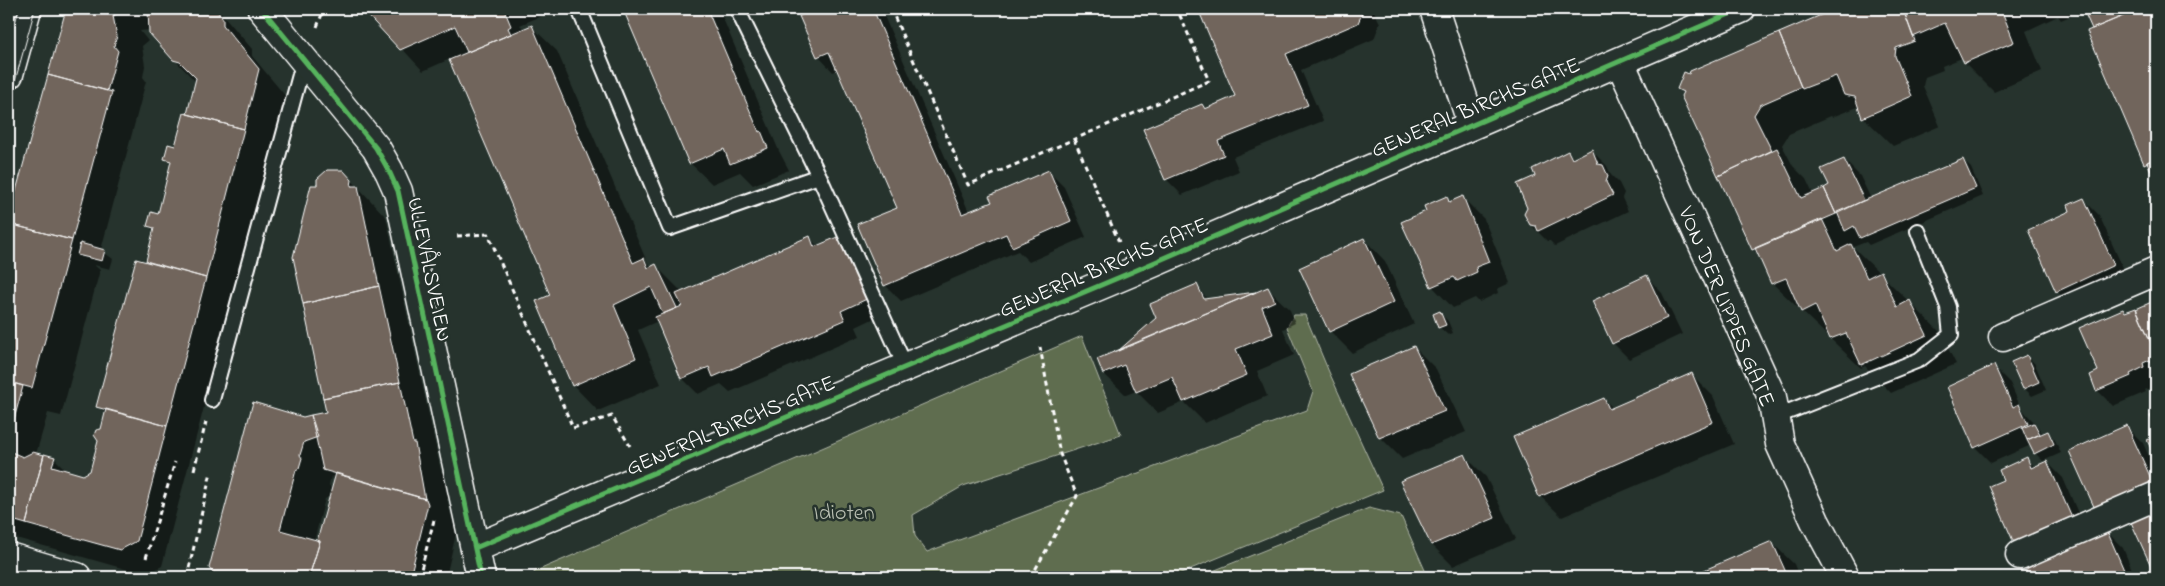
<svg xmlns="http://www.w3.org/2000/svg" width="2165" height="586" font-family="'Indie Flower',sans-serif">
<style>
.green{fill:#5f6d4f;stroke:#afb6a7}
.shadow{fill:#0007;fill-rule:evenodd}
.building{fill:#71655b;stroke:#fff}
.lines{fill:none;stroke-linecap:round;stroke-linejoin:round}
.service-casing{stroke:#fff;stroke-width:18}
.minor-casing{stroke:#fff;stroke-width:31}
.tertiary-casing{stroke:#fff;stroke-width:31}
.secondary-casing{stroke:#fff;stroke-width:31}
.path{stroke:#fff;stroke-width:3;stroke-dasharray:5 4;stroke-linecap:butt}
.service{stroke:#26332d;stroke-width:14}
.minor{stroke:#26332d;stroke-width:28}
.tertiary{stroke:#26332d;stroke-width:28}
.secondary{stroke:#26332d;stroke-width:28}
.tram{stroke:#fff;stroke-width:1}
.cycleway-casing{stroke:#26332d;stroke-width:8}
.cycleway{stroke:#56b35d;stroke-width:5}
.labels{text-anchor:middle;stroke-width:5;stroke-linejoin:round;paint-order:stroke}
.street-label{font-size:22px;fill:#fff;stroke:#26332d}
.park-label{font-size:22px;fill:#b7bdb0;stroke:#26332d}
</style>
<rect width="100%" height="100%" fill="#26332d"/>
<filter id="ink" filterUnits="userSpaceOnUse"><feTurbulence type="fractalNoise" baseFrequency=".02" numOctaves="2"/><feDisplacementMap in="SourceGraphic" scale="10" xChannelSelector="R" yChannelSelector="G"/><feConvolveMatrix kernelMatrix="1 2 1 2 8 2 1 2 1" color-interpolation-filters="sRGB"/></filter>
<g filter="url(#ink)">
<path class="green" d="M1294 315H1305L1329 372 1383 490 1171 577H535L534 572 1082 336 1121 435 963 486 913 515 915 536 927 552 1307 410 1313 391 1287 327Z
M1369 508 1401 516 1428 577H1198Z"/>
<path class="shadow" d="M9 9H17L9 40Z
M68 9H218L252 49V56L288 99 235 306 231 305 162 566 146 575 9 536V220ZM150 30 174 59 196 82 188 115 176 147 166 158 172 164 158 216 148 226 155 232 147 261 150 264 98 406 106 414 91 472 83 476 68 472 54 458 36 454 48 413 61 416 100 270 94 265 110 269 113 259 101 250 146 81 143 77 145 66 142 46 148 41 140 31Z
M365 9H550L551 12 520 25 524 29 531 26 557 51 647 262 652 268 656 266 682 292 809 237 883 314 856 327 860 336 730 392 721 384 698 394 682 378 658 321 638 330 661 384 598 411 573 385 551 296 450 59 423 71Z
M625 9H719L779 151 789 170 753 185 740 172 712 184 690 163Z
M812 9H881L969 212 993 202 1048 171 1064 187 1086 237 1029 262 1018 251 901 301 885 285 898 208 838 70 833 72 818 56Z
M1199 9H1373L1380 23 1374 39 1301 70 1323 121 1233 157 1239 171 1182 195 1166 179 1206 110 1237 96Z
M1517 9H1540L1522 14Z
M1837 9H2156V178L2152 169 2146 163 2084 10 2061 20 2058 16 2026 31 2042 71 1994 92 1965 63 1962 58 1942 66 1943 70 1925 77 1923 86 1940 126 1893 146 1863 117 1858 107 1832 117 1831 116 1789 134 1782 145 1793 166 1806 179 1813 194 1831 186 1844 160 1860 176 1871 199 1963 160 1971 168 1983 196 1869 245 1866 242 1853 247 1939 331 1956 364 1891 393 1865 366 1861 368 1772 283 1760 256 1753 249 1683 94 1678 89 1692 71Z
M1591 150 1607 166 1611 175 1619 183 1624 193 1622 198 1628 211 1555 246 1550 241H1547L1531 225 1537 177 1568 153 1575 159Z
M343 171 386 217 441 471 444 474 449 499H447L456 534 446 577H216L210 568 303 418 327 413 318 186ZM331 476 335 480 318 542 314 541 325 499 330 496 329 495 331 488 329 485Z
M1462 197 1484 219 1510 283 1497 289 1498 293 1479 302 1475 298 1453 308 1432 286 1427 212 1446 198 1451 202Z
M2083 199 2099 215 2129 281 2072 307 2057 291 2072 212Z
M1364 239 1385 261 1414 324 1352 353 1330 331Z
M1647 277 1662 293 1682 334 1629 359 1613 343Z
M1197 286 1208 300 1252 294 1268 289 1290 310 1295 323 1283 329 1294 355 1257 371 1267 396 1205 423 1184 402 1158 413 1136 391 1126 395 1104 374 1122 350Z
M2156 301V385L2145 390 2146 392 2113 406 2097 390 2100 372 2126 313Z
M1440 313 1448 321 1453 333 1448 335 1439 327Z
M1414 347 1436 369 1466 432 1402 459 1380 437Z
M2027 356 2035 364 2046 390 2032 396 2024 388Z
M1994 367 2010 383 2021 408 2034 422 2043 434 2047 432 2055 440 2061 453 2043 461 2035 453 2031 445 1991 463 1975 447Z
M1692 375 1713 396 1734 444 1562 517 1540 496 1604 399 1613 408Z
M2127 427 2143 443 2156 473V504Z
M1465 456 1486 477 1516 539 1453 566 1432 545Z
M2026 459 2035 467 2047 462 2063 478 2087 534 2005 480Z
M2156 509V575L2131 520Z
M2107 532 2123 548 2135 577H2031L2026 567Z
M1772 543 1794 564 1799 577H1690Z"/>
<path class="building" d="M66 9H117L120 12 113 16 117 36 114 46 118 51 107 91 48 75Z
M148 9H215L223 18V25L259 69 244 129 187 114 196 78 180 62 173 60 149 33Z
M362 9H504L511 26 508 28 511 34 467 52 455 26 400 50Z
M623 9H707L759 132 761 131 768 148 730 164 724 149 689 164Z
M810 9H873L962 214 992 202 989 196 1049 170 1071 221 1012 247 1006 234 884 286 857 224 897 208 829 52 817 57 799 16 811 11Z
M1198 9H1260L1262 13 1273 9H1364L1358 23 1286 54 1308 105 1218 141 1224 155 1165 180 1143 129 1202 104 1205 109 1235 96Z
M1260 9H1273L1262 13Z
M1835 9H1903L1915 41 1896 48 1895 56 1912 96 1862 118 1855 97 1844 95 1836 76 1802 89 1779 33Z
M1903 9H2001L2014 42 1964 63 1945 23 1913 37Z
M2083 9H2140L2092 29Z
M2140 9H2149L2156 25V158L2144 164 2087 31Z
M532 25 633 263 644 258 648 268 656 264 677 308 663 314 651 287 614 305 636 358 572 386 536 301 550 295 449 60Z
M1779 33 1801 87 1760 105 1754 115 1772 151 1718 176 1681 96 1683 92 1677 89 1684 72 1689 74 1690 71Z
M48 75 112 92 72 240 9 224V216Z
M184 113 244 129 206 278 146 261 154 228 147 226 151 212 158 214 171 161 164 159 168 144 175 146Z
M1777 148 1801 198 1824 188 1836 214 1752 250 1718 176Z
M1592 149 1598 164 1603 165 1608 176 1606 182 1613 195 1538 231 1536 226 1530 225 1524 214 1527 208 1517 184 1535 176 1532 169 1568 151 1572 159Z
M2156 158V177L2154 178 2147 162Z
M1844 159 1864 200 1836 214 1824 188 1829 185 1821 169Z
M1963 159 1976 188 1860 238 1854 226 1845 231 1837 212Z
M327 170H343L352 180 351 186H358L379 286 303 304 293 257 311 185H317V179Z
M1447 196 1449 202 1463 196 1489 262 1476 267 1477 272 1457 281 1454 277 1431 287 1401 222 1426 211 1424 206Z
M2084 198 2114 265 2056 292 2028 230 2070 211 2068 205Z
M1822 219 1837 251 1851 244 1867 278 1881 271 1897 307 1910 300 1927 335 1861 365 1846 333 1830 339 1815 305 1801 312 1786 278 1771 284 1755 248Z
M9 224 72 240 32 388 9 382Z
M842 235 869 298 841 311 845 320 713 377 709 367 681 379 655 317 682 306 676 294 810 236 814 247Z
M1364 238 1394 302 1329 332 1299 268Z
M80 243 105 250 102 261 77 255Z
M136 259 206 278 167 426 96 407Z
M1647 275 1667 318 1612 344 1592 301Z
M1197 284 1204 299 1256 292 1118 351 1156 318 1150 304Z
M379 286 400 382 323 398 303 304Z
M1268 287 1275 301 1262 307 1273 334 1236 349 1247 375 1183 402 1172 377 1136 392 1124 365 1103 374 1097 359Z
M2156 300V354L2136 309Z
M2136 308 2156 354V375L2150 360 2143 363 2144 367 2130 374 2131 376 2096 391 2090 375 2098 371 2079 328 2123 309 2125 312Z
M1440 311 1446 325 1438 328 1433 314Z
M1414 346 1445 411 1379 438 1349 374Z
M2027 355 2039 382 2023 389 2011 362Z
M1994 365 2013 407 2019 404 2028 424 1974 448 1947 387Z
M1692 373 1713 422 1539 497 1513 437 1604 398 1609 409Z
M9 382 23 386 9 438Z
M400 382 413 443H415L425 499 323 470 311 415 326 412 323 398Z
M253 402 303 417 311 415 318 437 304 442 300 455 302 458 299 468 296 470 280 530 320 541 309 577H216L209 568Z
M106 409 167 426 137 541 120 550 26 524 44 454 55 457 52 466 83 475 90 471 98 441 94 435 96 430 101 429Z
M2156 413V429L2150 416Z
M2034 423 2040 434 2027 440 2022 428Z
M2127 425 2153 483 2095 509 2069 451Z
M2048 431 2054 444 2034 454 2027 440Z
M2156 436V460L2147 440Z
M9 451 23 457 33 452 44 455 26 524 9 519Z
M1465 454 1495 518 1431 545 1400 481Z
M2027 457 2031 468 2047 461 2072 518 2014 543 1989 486 2003 480 1999 470Z
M336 473 426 499 428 504 410 577H309L320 541H317Z
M2156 508V577L2130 520Z
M2107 531 2127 577H2029L2025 567Z
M1772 541 1788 577H1688Z"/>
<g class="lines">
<defs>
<path id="service" d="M579 9 670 228 819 176 906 368
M737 9 819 176
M212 400 304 60
M1775 417 1919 360 1951 335 1948 307 1918 231"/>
<path id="minor" d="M1434 9 1472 125
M1620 62 1772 397 1780 444 1815 521 1845 577
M2003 337 2156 271
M475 548 1132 272 1741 9
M2020 555 2156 496
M9 557 77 577"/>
<path id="tertiary" d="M262 9 376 148 389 171 398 191 481 577"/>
<path id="secondary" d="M9 74 27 9"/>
</defs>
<use href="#service" class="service-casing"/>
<use href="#minor" class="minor-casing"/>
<use href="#tertiary" class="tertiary-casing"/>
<use href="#secondary" class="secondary-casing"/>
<path class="path" d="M891 9 968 185 1209 81 1177 9
M317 27 324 9
M1074 139 1119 242
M457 236 488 234 573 428 612 416 630 446
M194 470 206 422
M146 558 175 462
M187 577 211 472
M419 577 434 520
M1031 577 1077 496 1060 454 1040 347"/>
<use href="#service" class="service"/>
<use href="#minor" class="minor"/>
<use href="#tertiary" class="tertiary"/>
<use href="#secondary" class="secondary"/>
<path class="tram" d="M9 44 19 9
M9 103 35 9"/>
<defs>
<path id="cycleway" d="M262 9 376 148 389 171 398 191 481 577
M475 548 1132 272 1741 9"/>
</defs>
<use href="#cycleway" class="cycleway-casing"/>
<use href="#cycleway" class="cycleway"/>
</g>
</g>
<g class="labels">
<g class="street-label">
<text transform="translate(1475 106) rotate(-23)" y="8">GENERAL BIRCHS GATE</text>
<text transform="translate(1103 266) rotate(-23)" y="8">GENERAL BIRCHS GATE</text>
<text transform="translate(431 269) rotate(78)" y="8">ULLEVÅLSVEIEN</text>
<text transform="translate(1728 306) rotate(67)" y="8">VON DER LIPPES GATE</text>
<text transform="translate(730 424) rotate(-23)" y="8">GENERAL BIRCHS GATE</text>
</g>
<g class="park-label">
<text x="844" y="519">Idioten</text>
</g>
</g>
<rect width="2165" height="586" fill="none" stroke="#26332d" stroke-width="30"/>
<rect x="15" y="15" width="2135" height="556" fill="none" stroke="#fff" stroke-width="2" filter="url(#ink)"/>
</svg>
